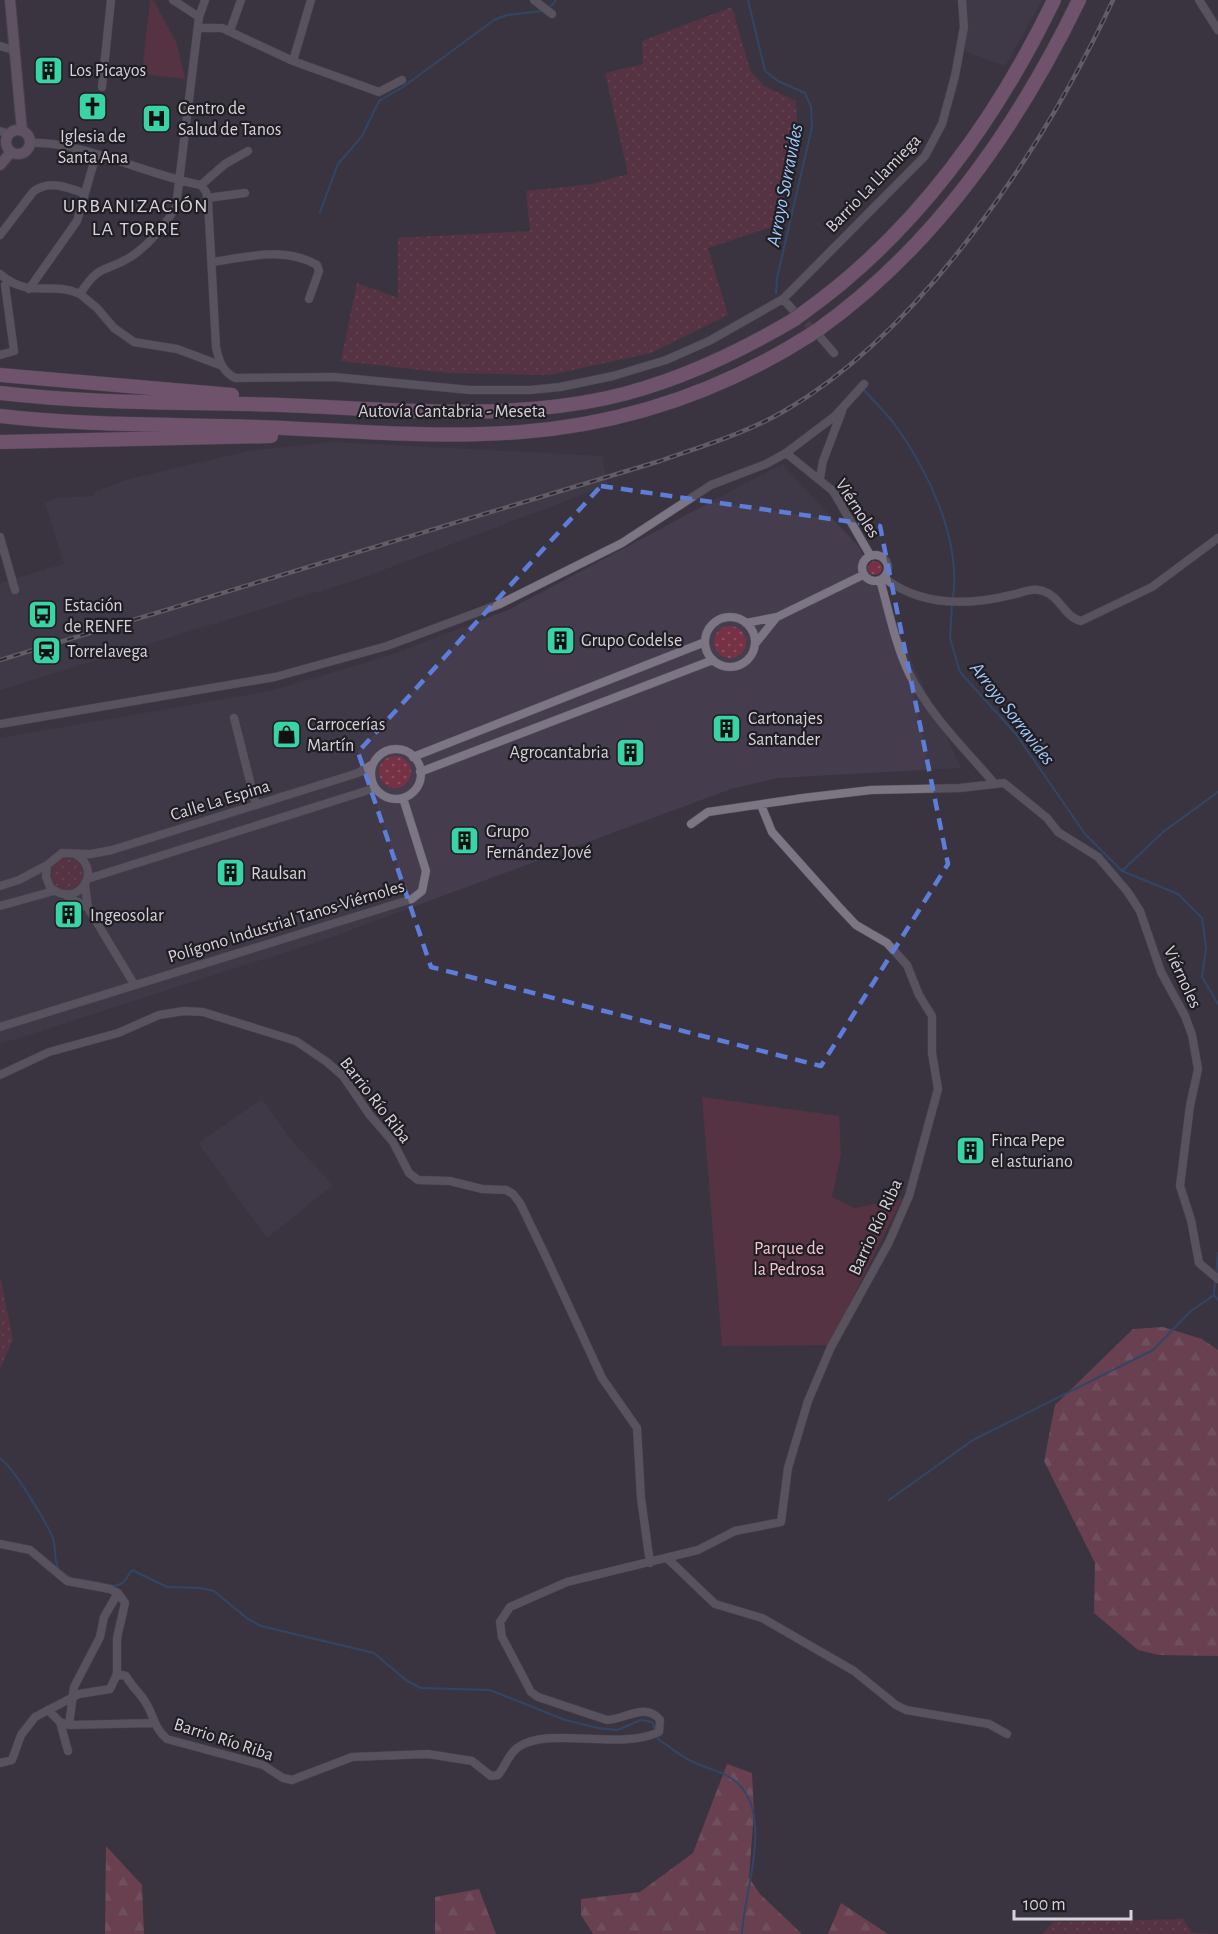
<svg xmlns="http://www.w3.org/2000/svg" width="1218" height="1934" font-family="'Alegreya Sans',sans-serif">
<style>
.built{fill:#453c4e}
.grass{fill:url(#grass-dots)}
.forest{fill:url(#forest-firs)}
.green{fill:#763145}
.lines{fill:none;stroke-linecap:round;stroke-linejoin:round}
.stream{stroke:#265c95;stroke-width:2}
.street-tunnel{stroke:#524c57;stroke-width:8;stroke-dasharray:8 4;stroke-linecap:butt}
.street-casing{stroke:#58525d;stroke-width:9}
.secondary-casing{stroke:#58525d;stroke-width:12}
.highway-casing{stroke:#58525d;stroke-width:15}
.street{stroke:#7c7583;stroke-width:8}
.secondary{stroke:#8c758c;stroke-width:10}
.highway{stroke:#b075a1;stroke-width:14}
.rail-casing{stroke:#928d97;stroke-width:4.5}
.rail{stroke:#201d23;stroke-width:2;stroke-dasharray:7;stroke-linecap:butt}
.highway-bridge-casing{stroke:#58525d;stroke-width:15;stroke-linecap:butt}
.highway-bridge{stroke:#b075a1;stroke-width:14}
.marked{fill:none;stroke:#5e7dd9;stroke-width:4.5;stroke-dasharray:12 8;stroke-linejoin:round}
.labels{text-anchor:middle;stroke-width:4.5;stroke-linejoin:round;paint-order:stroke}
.poi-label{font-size:18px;fill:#d7d3db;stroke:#201d23;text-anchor:start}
.street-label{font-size:18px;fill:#d7d3db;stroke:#201d23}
.park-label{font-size:18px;fill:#f4c4ce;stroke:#201d23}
.water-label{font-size:20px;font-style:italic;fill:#9fcafb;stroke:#201d23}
.neighbourhood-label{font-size:20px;letter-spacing:1.5px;fill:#d7d3db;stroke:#201d23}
</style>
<defs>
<pattern id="grass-dots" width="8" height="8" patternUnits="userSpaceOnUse" patternTransform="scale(1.5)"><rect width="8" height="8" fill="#763145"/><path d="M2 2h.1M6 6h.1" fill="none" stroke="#894e5f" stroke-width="1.8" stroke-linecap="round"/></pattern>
<pattern id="forest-firs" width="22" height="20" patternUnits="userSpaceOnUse" patternTransform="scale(1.5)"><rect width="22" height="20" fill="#a04f65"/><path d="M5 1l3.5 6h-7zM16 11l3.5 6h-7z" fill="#b17082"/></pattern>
</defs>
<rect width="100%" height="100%" fill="#3a3440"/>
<path class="built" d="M964 0H1042L1005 66 965 51 967 22Z
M333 442 602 456 608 485 362 578 0 690V583L64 564 45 503 56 498 93 496 97 491 129 479 248 451Z
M782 464 860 548 961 768 778 778 731 789 332 937 0 1044V738L270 691 391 655 510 609Z
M262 1099 291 1140 333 1185 267 1238 198 1143Z"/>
<path class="grass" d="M732 7 750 70 764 86 796 101 798 139 774 226 708 248 728 315 651 353 550 375 448 373 341 361 357 283 398 298V238L530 231 526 191 592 184 628 174 605 73 643 64 642 41Z
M868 568a7 7 0 1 1 14 0a7 7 0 1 1-14 0Z
M714 642a16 16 0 1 1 32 0a16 16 0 1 1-32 0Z
M379 772a16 16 0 1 1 32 0a16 16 0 1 1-32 0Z
M51 874a16 16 0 1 1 32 0a16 16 0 1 1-32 0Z
M0 1276 13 1340 0 1368Z
M1183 1919 1192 1933 1218 1934H1042L1053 1922Z"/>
<path class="forest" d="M1163 1327 1202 1339 1218 1350V1656L1159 1655 1138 1650 1094 1613 1095 1563 1044 1461 1055 1405 1133 1329Z
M727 1764 752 1773 754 1811 749 1878 760 1894 802 1934H593L581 1915V1899L640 1892 693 1853Z
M106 1846 142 1885 144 1934H105Z
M479 1889 496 1934H435V1897Z
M841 1903 888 1934H828Z"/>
<path class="green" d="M150 0 154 1 177 44 185 79 142 74Z
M702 1097 839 1116 841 1154 832 1197 855 1208 902 1199 829 1345 722 1346Z"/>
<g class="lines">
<path class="stream" d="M748 0 765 71 778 81 805 93 811 107 812 127 777 278 776 293
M551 6 556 0
M320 212 338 164 362 136 379 101 403 87 494 20 507 15 542 11
M865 391C874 401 884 411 893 422 928 470 961 538 953 598
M952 604 950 638 960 672 1016 734 1085 834 1122 871 1178 894 1202 918 1206 948 1202 977 1218 1004
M1122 871 1163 832 1218 792
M1216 1275 1218 1253
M1214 1295 1215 1280
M1214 1295 1218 1300
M0 1459C11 1463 51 1529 54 1542 56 1552 54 1561 59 1570L73 1579
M889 1500 973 1440 1153 1350 1191 1311 1214 1295
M79 1579 115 1586 123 1583 132 1570 167 1587 200 1588 214 1591 248 1619 261 1626 374 1653 407 1681 421 1688 490 1690 565 1720 598 1728 617 1730 641 1720 652 1722 655 1730
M657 1735 658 1739C670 1747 680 1756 693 1762 705 1768 719 1770 731 1778 777 1808 744 1889 742 1934"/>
<path class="street-tunnel" d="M798 315 817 334"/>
<defs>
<path id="street" d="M173 0 199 17
M534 0 552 14
M1199 0 1218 30
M198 28H222L293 61 379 92 402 80
M230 31 241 0
M0 46 14 50
M293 61 311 0
M102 87 111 0
M0 131 9 134
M29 143C79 140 149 176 201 185L206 192 208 201 216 347C219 361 222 371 235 378L334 377 470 390H530L560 387 613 376 666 360 709 341 783 299 925 156 942 124 955 76 964 27 962 0
M201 185 225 164 248 151
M207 198 245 193
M0 235 33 192C49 179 67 188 84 193
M212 262C248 257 284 246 317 265L319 271 309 299
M0 274C30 300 51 280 80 294 101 261 105 274 132 256 151 243 164 227 176 207L199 17 205 0
M29 289 77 221 96 155
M80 294 97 308 114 328 134 342 177 349 220 365
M783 299 793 310
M821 338 834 353
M0 355 14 351 5 285 8 280
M786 453 833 491 870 555
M820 478 823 461 842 411
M0 537 15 590
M862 568a13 13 0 1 1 26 0a13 13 0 1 1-26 0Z
M884 578C921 606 967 606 1011 595 1022 593 1033 587 1043 591 1060 596 1064 617 1081 621L1152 587 1218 538
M880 580C889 611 895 644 909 673 929 714 964 748 994 783
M705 642a25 25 0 1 1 50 0a25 25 0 1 1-50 0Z
M746 623 777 617 863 575
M755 644 776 618
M234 718 256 805
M0 724 275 677 387 646 500 604 622 543 711 485 766 464 786 453 835 416 864 384
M371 774a25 25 0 1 1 50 0a25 25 0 1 1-50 0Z
M413 757 705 642
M420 772 713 660
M691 824 708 812 803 798 871 790 960 788 1004 783 1047 818 1058 832 1098 857 1127 891 1140 911 1161 972 1185 1016 1192 1035 1198 1069 1190 1106 1180 1186 1191 1220 1199 1263 1218 1279
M47 865 46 877 50 887C77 911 105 870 75 854
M87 879 375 788
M85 885 88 908 134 984
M0 886 19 880 47 865 62 853 91 854 112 850 358 773 373 764
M66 895 88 908
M0 906 54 891
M0 1027 412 899 422 891 426 871 403 798
M0 1075 49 1052 118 1033 159 1015 184 1011 203 1012 296 1041 327 1062 343 1076 369 1114 393 1142 409 1173 418 1180 450 1181 482 1189 506 1190 513 1194 520 1203 547 1259 602 1378 637 1428 641 1498 650 1563
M0 1544 30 1550 67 1581 110 1589 118 1593 125 1603 117 1638V1674L110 1689 79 1694 35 1717 21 1735 12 1760 0 1763
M667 1558 715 1604 762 1618 854 1671 896 1705 906 1710 989 1724 1007 1734
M117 1674 126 1676C132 1687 140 1693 146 1703 154 1716 154 1728 167 1739L263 1765 283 1778 292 1780 352 1757 428 1754 472 1761 491 1776 498 1775C505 1767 508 1755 517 1748 548 1725 619 1751 659 1732L660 1720C646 1702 626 1719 607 1720L538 1697 531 1692 502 1637 500 1622 510 1607 567 1582 698 1550 735 1531 781 1522 788 1468 808 1401 831 1347 889 1242 909 1196 938 1089 932 1053V1016L919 995 907 965 887 943 856 925 839 907 772 832 761 805
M48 1710 60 1722 69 1725 153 1723
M60 1722 68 1751
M69 1725 74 1687 100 1637 104 1617 118 1593"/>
<path id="secondary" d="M10 0 22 131
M6 142a12 12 0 1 1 24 0a12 12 0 1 1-24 0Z
M0 165 11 152"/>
<path id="highway" d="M803 313C914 234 995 122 1054 0
M819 329C935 246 1017 128 1079 0
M0 375 232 395
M0 393C93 404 188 402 281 405 389 409 501 421 607 398 675 383 736 354 795 319
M0 416C85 426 173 424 258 427 345 430 434 439 521 432 625 424 722 391 810 335
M0 442 271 436"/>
</defs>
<use href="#street" class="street-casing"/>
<use href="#secondary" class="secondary-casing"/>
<use href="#highway" class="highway-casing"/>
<use href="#street" class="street"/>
<use href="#secondary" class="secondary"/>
<use href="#highway" class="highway"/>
<defs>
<path id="rail" d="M0 660 660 461C702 446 747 433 786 410 925 329 1046 144 1113 0"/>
</defs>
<use href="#rail" class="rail-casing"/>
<use href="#rail" class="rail"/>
<defs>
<path id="highway-bridge" d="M795 319 803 313
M810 335 819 329"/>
</defs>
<use href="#highway-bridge" class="highway-bridge-casing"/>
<use href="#highway-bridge" class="highway-bridge"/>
</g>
<path d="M0 0H1218V1934H0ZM601 486 880 526 948 864 821 1066 431 967 358 752Z" fill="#3a3440" fill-opacity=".55" fill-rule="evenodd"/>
<path class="marked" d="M601 486 880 526 948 864 821 1066 431 967 358 752Z"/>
<defs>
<symbol id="building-square" viewBox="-11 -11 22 22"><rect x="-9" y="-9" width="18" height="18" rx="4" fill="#38d4a6" stroke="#201d23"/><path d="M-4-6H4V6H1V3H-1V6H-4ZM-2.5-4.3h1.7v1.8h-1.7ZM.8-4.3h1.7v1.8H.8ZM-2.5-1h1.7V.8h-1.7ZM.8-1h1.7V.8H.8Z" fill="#111"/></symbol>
<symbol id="church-square" viewBox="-11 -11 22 22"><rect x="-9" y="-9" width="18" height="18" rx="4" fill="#38d4a6" stroke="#201d23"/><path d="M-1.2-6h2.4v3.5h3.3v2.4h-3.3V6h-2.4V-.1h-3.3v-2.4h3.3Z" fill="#111"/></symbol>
<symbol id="hospital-square" viewBox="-11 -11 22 22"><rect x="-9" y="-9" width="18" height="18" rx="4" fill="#38d4a6" stroke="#201d23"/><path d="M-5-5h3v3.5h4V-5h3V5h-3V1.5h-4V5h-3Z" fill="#111"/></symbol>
<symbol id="bus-square" viewBox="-11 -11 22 22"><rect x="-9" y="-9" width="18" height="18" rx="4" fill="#38d4a6" stroke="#201d23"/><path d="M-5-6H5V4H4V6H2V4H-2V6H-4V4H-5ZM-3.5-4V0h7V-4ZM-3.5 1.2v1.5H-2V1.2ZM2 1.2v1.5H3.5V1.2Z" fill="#111"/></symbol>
<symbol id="station-square" viewBox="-11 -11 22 22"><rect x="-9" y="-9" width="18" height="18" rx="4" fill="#38d4a6" stroke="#201d23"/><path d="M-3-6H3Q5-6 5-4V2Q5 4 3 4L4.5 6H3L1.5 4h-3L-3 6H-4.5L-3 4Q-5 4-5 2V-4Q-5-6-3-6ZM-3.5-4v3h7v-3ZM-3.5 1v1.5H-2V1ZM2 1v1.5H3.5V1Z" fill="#111"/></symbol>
<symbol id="shop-square" viewBox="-11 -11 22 22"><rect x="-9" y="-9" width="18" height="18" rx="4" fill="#38d4a6" stroke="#201d23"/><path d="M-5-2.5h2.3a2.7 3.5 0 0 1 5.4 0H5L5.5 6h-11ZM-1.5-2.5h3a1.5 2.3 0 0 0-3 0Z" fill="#111"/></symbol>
</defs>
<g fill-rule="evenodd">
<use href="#building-square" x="32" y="54" width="33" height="33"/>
<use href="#church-square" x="76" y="90" width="33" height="33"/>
<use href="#hospital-square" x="140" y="102" width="33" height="33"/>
<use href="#bus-square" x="26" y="598" width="33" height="33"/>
<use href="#building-square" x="544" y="624" width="33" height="33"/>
<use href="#station-square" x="30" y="634" width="33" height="33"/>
<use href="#building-square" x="710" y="712" width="33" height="33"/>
<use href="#shop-square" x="270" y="718" width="33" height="33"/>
<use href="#building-square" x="614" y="736" width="33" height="33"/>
<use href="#building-square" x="448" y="824" width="33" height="33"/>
<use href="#building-square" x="214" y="856" width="33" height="33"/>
<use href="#building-square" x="52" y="898" width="33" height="33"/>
<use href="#building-square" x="954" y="1134" width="33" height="33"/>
</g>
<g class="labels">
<g class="poi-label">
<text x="69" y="76">Los Picayos</text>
<text x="178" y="114">Centro de<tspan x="178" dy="21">Salud de Tanos</tspan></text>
<text x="93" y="142" text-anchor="middle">Iglesia de<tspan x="93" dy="21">Santa Ana</tspan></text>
<text x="64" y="611">Estación<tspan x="64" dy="21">de RENFE</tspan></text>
<text x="581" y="646">Grupo Codelse</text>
<text x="67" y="657">Torrelavega</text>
<text x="748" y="724">Cartonajes<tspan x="748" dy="21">Santander</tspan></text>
<text x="307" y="730">Carrocerías<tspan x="307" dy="21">Martín</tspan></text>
<text x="609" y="758" text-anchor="end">Agrocantabria</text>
<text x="486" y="837">Grupo<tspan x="486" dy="21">Fernández Jové</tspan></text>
<text x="251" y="879">Raulsan</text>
<text x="90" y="921">Ingeosolar</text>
<text x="991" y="1146">Finca Pepe<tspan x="991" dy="21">el asturiano</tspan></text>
</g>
<g class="street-label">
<text transform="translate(873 183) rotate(-46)" y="6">Barrio La Llamiega</text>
<text x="452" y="417">Autovía Cantabria - Meseta</text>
<text transform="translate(858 508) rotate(57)" y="6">Viérnoles</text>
<text transform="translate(220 800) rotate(-17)" y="6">Calle La Espina</text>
<text transform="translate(286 921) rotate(-17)" y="6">Polígono Industrial Tanos-Viérnoles</text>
<text transform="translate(1183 977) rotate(65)" y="6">Viérnoles</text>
<text transform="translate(376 1100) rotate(52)" y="6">Barrio Río Riba</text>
<text transform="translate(875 1227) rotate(-65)" y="6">Barrio Río Riba</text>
<text transform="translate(224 1739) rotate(18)" y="6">Barrio Río Riba</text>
</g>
<g class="park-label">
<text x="789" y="1254">Parque de<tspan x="789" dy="21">la Pedrosa</tspan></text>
</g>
<g class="water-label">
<text transform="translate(784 185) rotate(-79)" y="7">Arroyo Sorravides</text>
<text transform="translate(1013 713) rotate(52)" y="7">Arroyo Sorravides</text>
</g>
<g class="neighbourhood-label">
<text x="136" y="212">URBANIZACIÓN<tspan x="136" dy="23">LA TORRE</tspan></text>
</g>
</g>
<path d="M1014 1910v9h117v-9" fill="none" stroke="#d7d3db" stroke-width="3"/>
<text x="1023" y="1910" font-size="18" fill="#d7d3db" stroke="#201d23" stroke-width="4.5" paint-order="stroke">100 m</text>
</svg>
